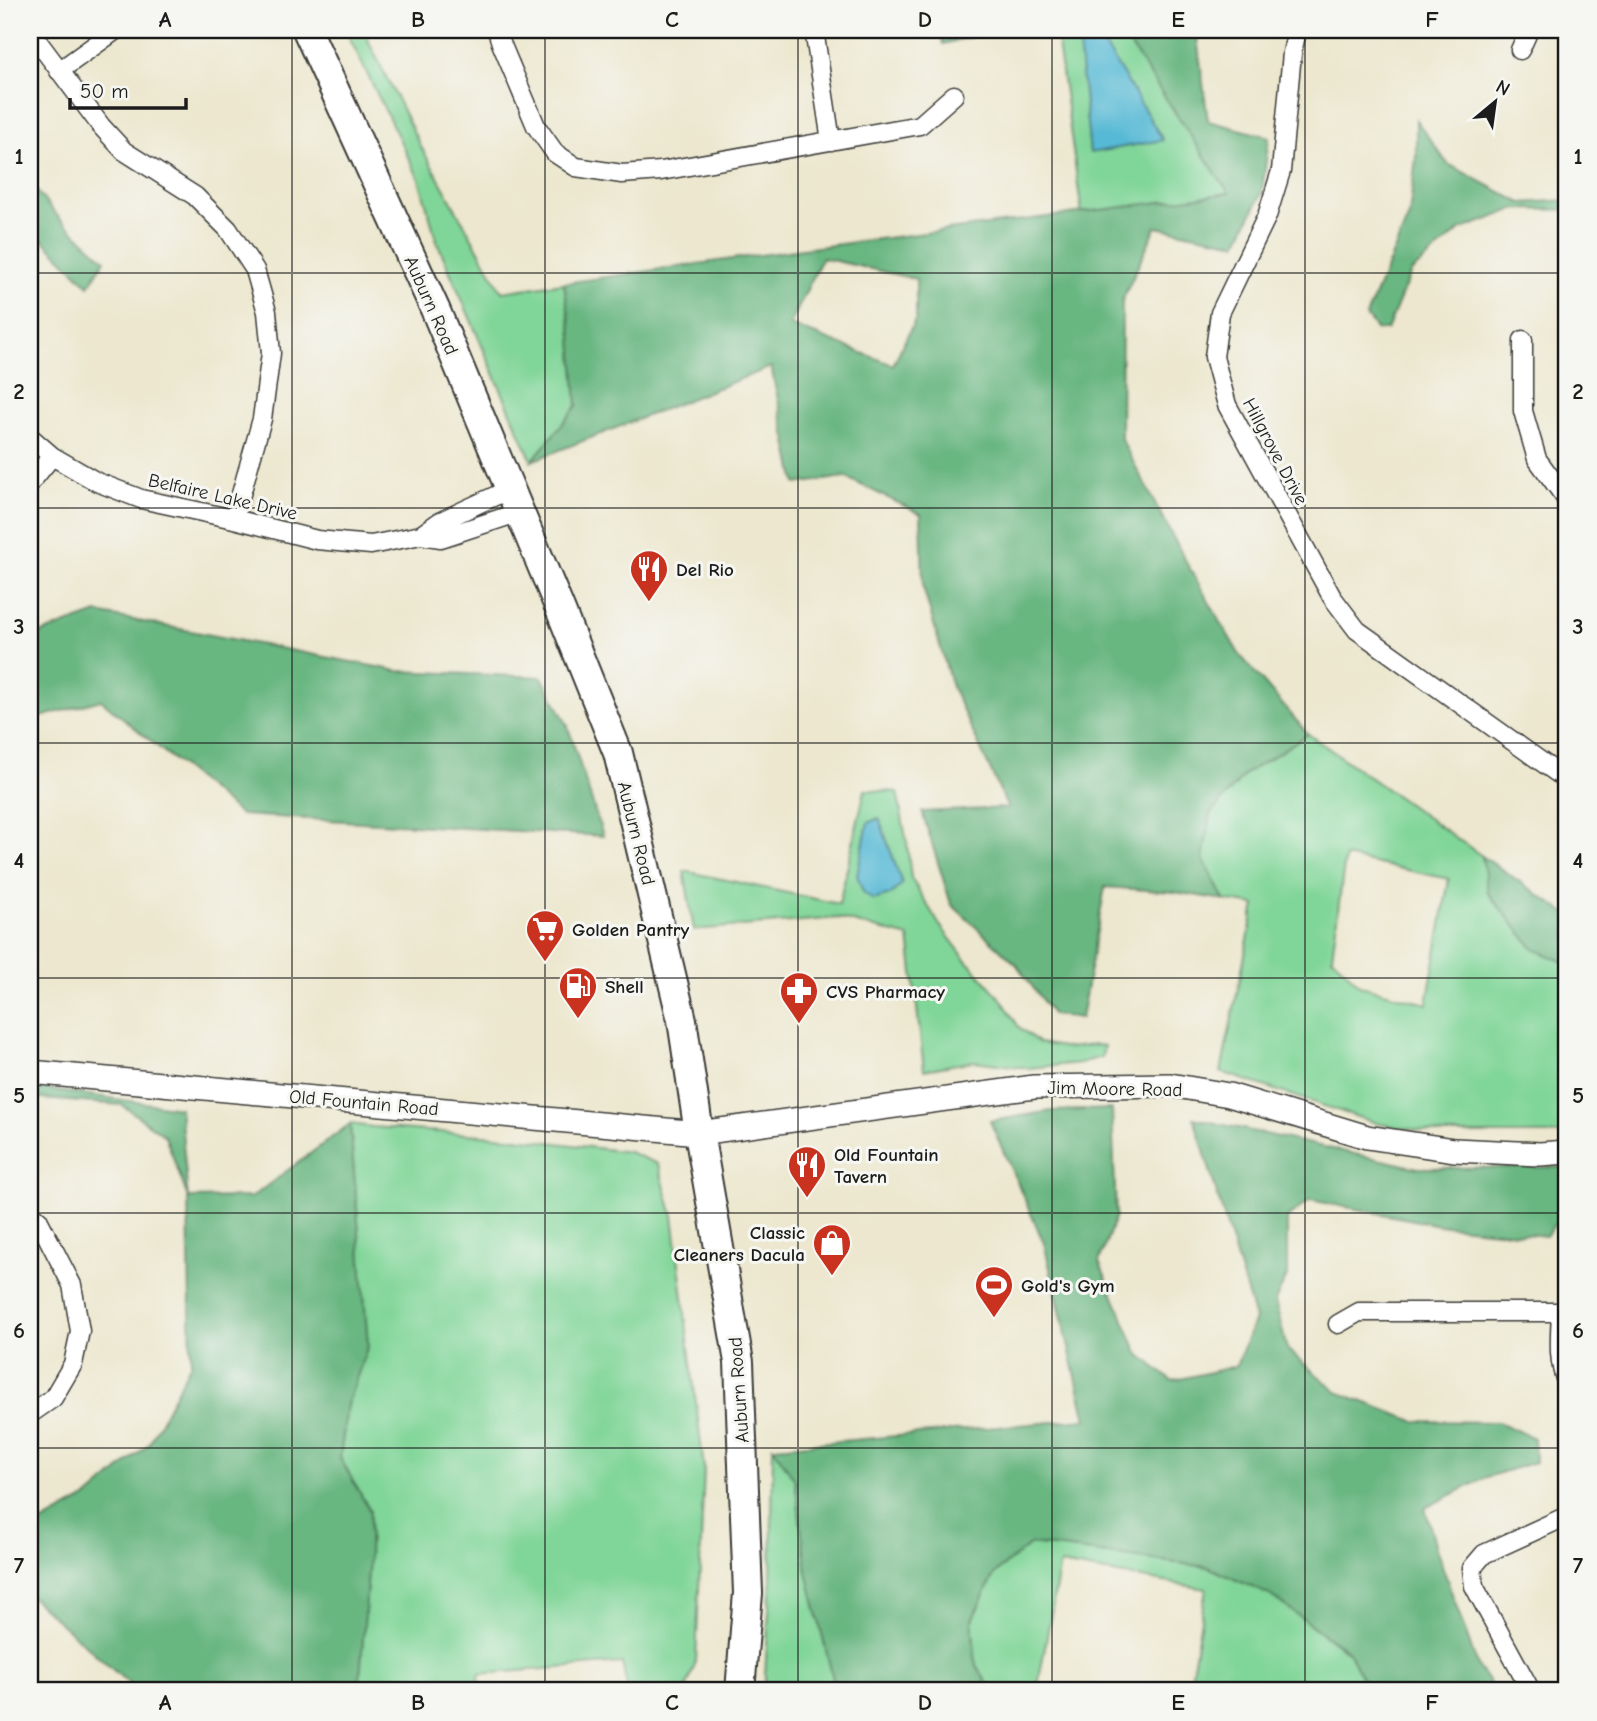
<svg xmlns="http://www.w3.org/2000/svg" width="1597" height="1721" font-family="'Comic Neue',sans-serif">
<style>
.green{fill:#80d598;stroke:#4e785a;stroke-width:2;fill-rule:evenodd}
.forest{fill:#68b680;stroke:#42694e;stroke-width:2;fill-rule:evenodd}
.water{fill:#57b9d5;stroke:#3a6a78;stroke-width:2}
.lines{fill:none;stroke-linecap:round;stroke-linejoin:round}
.minor-casing{stroke:#3b3a37;stroke-width:21}
.tertiary-casing{stroke:#3b3a37;stroke-width:26}
.primary-casing{stroke:#3b3a37;stroke-width:32}
.minor{stroke:#fff;stroke-width:18}
.tertiary{stroke:#fff;stroke-width:23}
.primary{stroke:#fff;stroke-width:28}
.grid{fill:none;stroke:#1c1c1c;stroke-width:2;stroke-opacity:0.55}
.labels{text-anchor:middle;stroke-width:6;stroke-linejoin:round;paint-order:stroke}
.street-label{font-size:19px;fill:#1c1c1c;stroke:#f6f6f2}
.poi-label{font-size:19px;font-weight:bold;fill:#1c1c1c;stroke:#f6f6f2;text-anchor:start}
.neatline{fill:none;stroke:#1c1c1c;stroke-width:2.5}
.grid-label{font-size:23px;text-anchor:middle;font-weight:bold;fill:#1c1c1c}
</style>
<rect width="100%" height="100%" fill="#f6f6f2"/>
<filter id="ink" filterUnits="userSpaceOnUse"><feTurbulence type="fractalNoise" baseFrequency=".0143" numOctaves="2"/><feDisplacementMap in="SourceGraphic" scale="14" xChannelSelector="R" yChannelSelector="G"/><feConvolveMatrix kernelMatrix="1 2 1 2 8 2 1 2 1" color-interpolation-filters="sRGB"/></filter>
<filter id="wash" filterUnits="userSpaceOnUse"><feTurbulence type="fractalNoise" baseFrequency=".00686" numOctaves="4" result="noise"/><feDisplacementMap in="SourceGraphic" scale="28" xChannelSelector="R" yChannelSelector="G"/><feGaussianBlur stdDeviation="1.57" result="paint"/><feColorMatrix in="noise" values="0 0 0 0 0 0 0 0 0 0 0 0 0 0 0 0 0 1.4 0 .05"/><feComposite in="paint" operator="in"/></filter>
<g filter="url(#wash)">
<rect width="100%" height="100%" fill="#ece7ce"/>
<path class="green" d="M352 30H363L420 145 502 292 564 283 572 336 577 406 532 461 437 242 419 179 348 35Z
M1056 30H1120L1229 193 1082 214ZM1078 34 1162 140 1090 152Z
M1308 734 1482 856 1488 893 1534 949 1567 963V1134H1442L1379 1124 1221 1072 1255 905 1224 900 1203 859 1210 814 1245 774ZM1345 857 1449 879 1427 1004 1361 986 1332 957Z
M865 790 897 792 907 843 911 878 939 924 964 957 1002 1000 1019 1027 1039 1043 1068 1048 1094 1045 1104 1046 1102 1057 1080 1063 1029 1068 974 1061 924 1070 909 937 838 918 694 930 684 871 839 904ZM879 818 902 884 863 892 857 875 868 823Z
M350 1124 373 1127 508 1137 629 1152 658 1164 673 1216 704 1468 696 1662 686 1689 683 1691H628L622 1663 479 1674 480 1691H359L369 1558 370 1511 340 1458 347 1405 368 1345Z
M773 1447 795 1480 807 1572 836 1691H764L771 1579Z
M1031 1544 1208 1567 1270 1595 1350 1654 1368 1691H1189L1206 1589 1060 1564 1037 1691H992L976 1665 972 1620 994 1574Z"/>
<path class="forest" d="M940 30H997L943 44Z
M1120 30H1196L1208 121 1269 137 1262 193 1237 243 1156 227 1122 301 1121 439 1190 569 1239 654 1308 734 1245 774 1210 814 1203 859 1224 900 1174 892 1105 887 1081 1018 1053 1015 1016 964 951 904 922 812 1008 808 952 687 923 587 921 514 845 477 796 484 771 367 532 461 577 406 572 336 564 283 795 250 1229 193ZM822 258 916 279V318L893 365 790 325Z
M1416 120 1448 164 1521 203 1567 200V210L1515 209 1460 230 1411 272 1387 330H1377L1366 316 1409 216 1416 157Z
M30 183 60 219 105 260 89 286 30 227Z
M97 613 398 671 542 677 567 724 603 836 241 815 101 700 30 720V637Z
M1482 856 1567 914V963L1534 949 1488 893Z
M30 1087 180 1108 188 1198 252 1197 350 1124 368 1345 347 1405 340 1458 370 1511 369 1558 359 1691H137L30 1596V1529L88 1497 149 1444 191 1363 188 1198 165 1136 122 1105 30 1098Z
M1112 1109 1116 1215 1099 1262 1138 1353 1172 1381 1236 1366 1255 1319 1194 1118 1418 1168 1567 1167V1208L1546 1236 1439 1225 1310 1200 1287 1218V1276L1275 1301 1287 1349 1337 1392 1414 1421 1498 1422 1534 1438 1535 1462 1487 1477 1425 1508 1437 1551 1478 1667 1495 1691H1368L1350 1653 1270 1595 1208 1567 1031 1544 994 1574 972 1620 976 1665 992 1691H836L807 1572 795 1480 773 1447 1086 1419 1044 1243 990 1121 1052 1111Z"/>
<path class="water" d="M1078 34 1101 39 1163 140 1090 153Z
M879 818 902 884 890 895 873 900 863 892 857 875 868 823Z"/>
</g>
<g filter="url(#ink)">
<g class="lines">
<defs>
<path id="minor" d="M497 30 501 43 536 126 555 153 576 167 622 174 661 171 920 125 954 95
M814 30 831 141
M1297 30 1292 53 1281 171 1267 216 1220 313 1214 357 1227 405 1332 597 1357 630 1567 780
M30 31 101 126 124 151 195 196 228 229 255 270 267 312 271 353 262 419 234 519
M1520 50 1529 30
M59 71 116 30
M1523 340V411L1537 459 1567 500
M30 437 52 456 97 482 141 499 234 519 317 540 371 545 421 535 441 538 520 512
M30 483 52 456
M421 535 439 522 510 489
M1561 1313C1560 1336 1557 1362 1567 1383
M1338 1324 1359 1312H1567
M30 1414 53 1398 73 1364 80 1331 72 1285 38 1219
M1531 1691 1474 1586 1472 1568 1484 1554 1567 1516"/>
<path id="tertiary" d="M30 1072 699 1133 1034 1087 1170 1085 1229 1095 1367 1137 1454 1150 1540 1154 1567 1152"/>
<path id="primary" d="M307 30 435 309 560 609 618 753 682 1020 699 1133 739 1362 748 1593 740 1691"/>
</defs>
<use href="#minor" class="minor-casing"/>
<use href="#tertiary" class="tertiary-casing"/>
<use href="#primary" class="primary-casing"/>
<use href="#minor" class="minor"/>
<use href="#tertiary" class="tertiary"/>
<use href="#primary" class="primary"/>
</g>
</g>
<path class="grid" d="M292 30V1691M545 30V1691M798 30V1691M1052 30V1691M1305 30V1691M30 273H1567M30 508H1567M30 743H1567M30 978H1567M30 1213H1567M30 1448H1567"/>
<defs>
<symbol id="restaurant-pin" viewBox="-11 -11 22 30"><path d="M0 17L-7.5 6A9.5 9.5 0 1 1 7.5 6Z" fill="#c8321e" stroke="#f6f6f2"/><path d="M-5-6h1v4h1v-4h1v4h1v-4h1v5L-1.5 .5V6h-2V.5L-5-1ZM5-6V6H3V1.5H1.5Q1.5-4 5-6Z" fill="#fff"/></symbol>
<symbol id="supermarket-pin" viewBox="-11 -11 22 30"><path d="M0 17L-7.5 6A9.5 9.5 0 1 1 7.5 6Z" fill="#c8321e" stroke="#f6f6f2"/><path d="M-6-5.5h2.5l.6 2H6L4.5 2H-2.5L-4.4-4H-6ZM-1.5 3.2a1.3 1.3 0 1 0 .1 0ZM3 3.2a1.3 1.3 0 1 0 .1 0Z" fill="#fff"/></symbol>
<symbol id="fuel-pin" viewBox="-11 -11 22 30"><path d="M0 17L-7.5 6A9.5 9.5 0 1 1 7.5 6Z" fill="#c8321e" stroke="#f6f6f2"/><path d="M-5.5-6h7V0h2V4h1.3V-2.5L3-4.5l.8-.8L6-3V5H2.5V1h-1V6h-7ZM-4.2-4.7v3.2H.2V-4.7Z" fill="#fff"/></symbol>
<symbol id="pharmacy-pin" viewBox="-11 -11 22 30"><path d="M0 17L-7.5 6A9.5 9.5 0 1 1 7.5 6Z" fill="#c8321e" stroke="#f6f6f2"/><path d="M-2-6h4v4h4v4h-4v4h-4v-4h-4v-4h4Z" fill="#fff"/></symbol>
<symbol id="shop-pin" viewBox="-11 -11 22 30"><path d="M0 17L-7.5 6A9.5 9.5 0 1 1 7.5 6Z" fill="#c8321e" stroke="#f6f6f2"/><path d="M-5-2.5h2.3a2.7 3.5 0 0 1 5.4 0H5L5.5 6h-11ZM-1.5-2.5h3a1.5 2.3 0 0 0-3 0Z" fill="#fff"/></symbol>
<symbol id="stadium-pin" viewBox="-11 -11 22 30"><path d="M0 17L-7.5 6A9.5 9.5 0 1 1 7.5 6Z" fill="#c8321e" stroke="#f6f6f2"/><path d="M0-5a6.5 5 0 1 0 0 10a6.5 5 0 1 0 0-10ZM-3.5-1.8h7v3.6h-7Z" fill="#fff"/></symbol>
</defs>
<g fill-rule="evenodd">
<use href="#restaurant-pin" x="627" y="547" width="44" height="60"/>
<use href="#supermarket-pin" x="523" y="907" width="44" height="60"/>
<use href="#fuel-pin" x="556" y="964" width="44" height="60"/>
<use href="#pharmacy-pin" x="777" y="969" width="44" height="60"/>
<use href="#restaurant-pin" x="785" y="1143" width="44" height="60"/>
<use href="#shop-pin" x="810" y="1221" width="44" height="60"/>
<use href="#stadium-pin" x="972" y="1263" width="44" height="60"/>
</g>
<g class="labels">
<g class="street-label">
<text transform="translate(432 305) rotate(66)" y="7">Auburn Road</text>
<text transform="translate(1276 451) rotate(62)" y="7">Hillgrove Drive</text>
<text transform="translate(223 496) rotate(13)" y="7">Belfaire Lake Drive</text>
<text transform="translate(637 833) rotate(76)" y="7">Auburn Road</text>
<text transform="translate(1115 1088) rotate(1)" y="7">Jim Moore Road</text>
<text transform="translate(364 1102) rotate(5)" y="7">Old Fountain Road</text>
<text transform="translate(738 1390) rotate(-94)" y="7">Auburn Road</text>
</g>
<g class="poi-label">
<text x="676" y="576">Del Rio</text>
<text x="572" y="936">Golden Pantry</text>
<text x="605" y="993">Shell</text>
<text x="826" y="998">CVS Pharmacy</text>
<text x="834" y="1161">Old Fountain<tspan x="834" dy="22">Tavern</tspan></text>
<text x="805" y="1239" text-anchor="end">Classic<tspan x="805" dy="22">Cleaners Dacula</tspan></text>
<text x="1021" y="1292">Gold's Gym</text>
</g>
</g>
<rect width="1597" height="1721" fill="none" stroke="#f6f6f2" stroke-width="77"/>
<g transform="translate(1495 102) rotate(29)" stroke="#f6f6f2" stroke-width="5" paint-order="stroke">
<path d="M0-5L12 26L0 18L-12 26Z" fill="#1c1c1c"/>
<text y="-10" font-size="19" font-weight="bold" text-anchor="middle" fill="#1c1c1c">N</text>
</g>
<path d="M70 98v10h116v-10" fill="none" stroke="#1c1c1c" stroke-width="3.5"/>
<text x="80" y="98" font-size="21" fill="#1c1c1c" stroke="#f6f6f2" stroke-width="5" paint-order="stroke">50 m</text>
<rect x="38" y="38" width="1520" height="1644" class="neatline"/>
<g class="grid-label">
<text x="165" y="27">A</text>
<text x="418" y="27">B</text>
<text x="672" y="27">C</text>
<text x="925" y="27">D</text>
<text x="1178" y="27">E</text>
<text x="1432" y="27">F</text>
<text x="19" y="164">1</text>
<text x="1578" y="164">1</text>
<text x="19" y="399">2</text>
<text x="1578" y="399">2</text>
<text x="19" y="634">3</text>
<text x="1578" y="634">3</text>
<text x="19" y="868">4</text>
<text x="1578" y="868">4</text>
<text x="19" y="1103">5</text>
<text x="1578" y="1103">5</text>
<text x="19" y="1338">6</text>
<text x="1578" y="1338">6</text>
<text x="19" y="1573">7</text>
<text x="1578" y="1573">7</text>
<text x="165" y="1710">A</text>
<text x="418" y="1710">B</text>
<text x="672" y="1710">C</text>
<text x="925" y="1710">D</text>
<text x="1178" y="1710">E</text>
<text x="1432" y="1710">F</text>
</g>
</svg>
